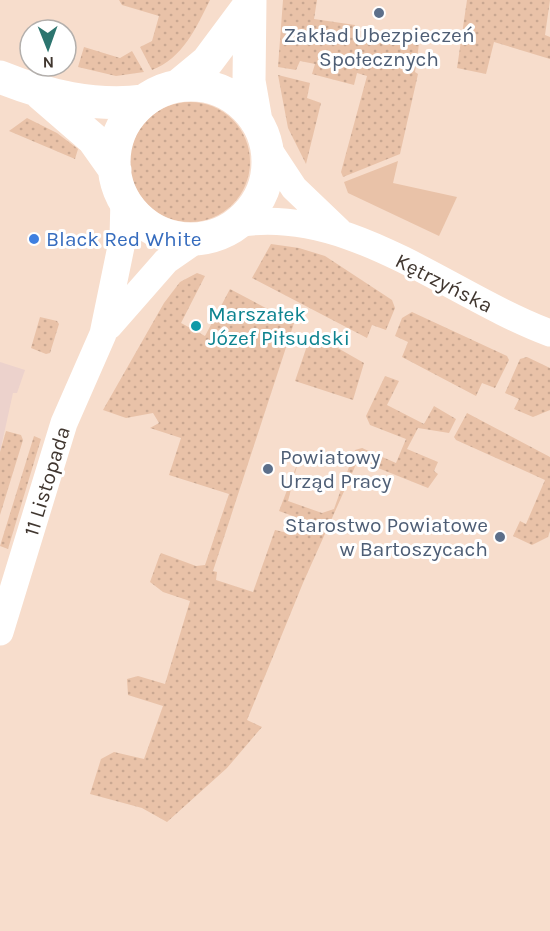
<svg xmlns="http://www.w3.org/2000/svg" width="550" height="931" font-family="Karla,sans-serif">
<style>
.industrial{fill:#ecd2cc}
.grass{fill:url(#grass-dots)}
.garden{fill:#e9c2a8}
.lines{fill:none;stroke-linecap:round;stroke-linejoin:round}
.street{stroke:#fff;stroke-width:27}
.secondary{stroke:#fff;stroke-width:33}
.service-dot{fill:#5c6f8a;stroke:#fff;stroke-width:2}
.shop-dot{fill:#3f7fe0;stroke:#fff;stroke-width:2}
.culture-dot{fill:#0f9aa8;stroke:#fff;stroke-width:2}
.labels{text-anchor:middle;stroke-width:6;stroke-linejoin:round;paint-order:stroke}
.service-label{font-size:21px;fill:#4e5e75;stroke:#fff}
.shop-label{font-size:21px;fill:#366cbe;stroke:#fff;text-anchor:start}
.street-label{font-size:21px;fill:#40362f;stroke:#fff}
.culture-label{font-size:21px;fill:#0d838f;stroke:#fff;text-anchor:start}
</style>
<defs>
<pattern id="grass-dots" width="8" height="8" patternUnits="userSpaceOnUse" patternTransform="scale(1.5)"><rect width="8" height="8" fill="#e9c2a8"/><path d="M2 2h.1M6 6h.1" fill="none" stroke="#c9a791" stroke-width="1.8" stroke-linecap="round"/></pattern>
</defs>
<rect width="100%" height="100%" fill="#f7ddcc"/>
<path class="industrial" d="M0 362 25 370 17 393H13L0 452Z"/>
<path class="grass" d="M119 0H210C196 28 183 58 152 70L140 47 152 41 159 16 122 5Z
M283 0H317L314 19 355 25 354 30 382 34V38L419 44 415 72 418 74 400 154 343 177 341 172 367 76 357 73 354 85 312 74 315 64 300 61 296 70 278 67Z
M467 0H550L545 35 550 37V59L494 42 486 74 457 68Z
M84 47 120 58 132 51 144 72 116 76 78 67Z
M278 75 310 83 307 98 321 103 306 164 288 128Z
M130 162a60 60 0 1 1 120 0a60 60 0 1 1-120 0Z
M27 118 57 133 78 149 75 159 9 131Z
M271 244 299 248 325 256 392 300 395 308 386 330 372 325 367 338 252 278Z
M197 273 205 276 181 323 205 336 230 289 294 323 213 571 217 572 216 580 253 592 275 530 296 535 301 519 279 511 298 462 288 501 322 513 334 509 355 450 362 448 396 463 406 439 370 425 366 416 385 376 399 381 387 405 424 424 434 406 456 419 449 433 418 428 407 449 438 462 434 471 438 474 428 488 358 460 303 583 247 720 262 727 227 768 167 822 142 808 90 794 101 759 114 752 144 759 163 706 128 695 127 679 138 676 165 684 190 601 163 592 150 582 159 557 161 553 196 566 205 565 229 494 169 475 181 438 150 428 159 423 153 413 126 418 103 410 164 303 180 282Z
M412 312 507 356 509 360 495 388 482 383 476 396 402 357 408 342 395 336 402 318Z
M40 317 57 321 59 324 50 353 46 354 31 348Z
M315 335 364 363 353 400 295 381 309 340Z
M527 357 550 368V410L533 417 514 409 519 399 505 393 520 359Z
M467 413 550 457V531L548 537 532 545 513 536 520 521 526 524 545 480 456 440 454 437Z
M6 431 21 435 23 440 0 515V452Z
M34 436 41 439 8 549 0 546Z"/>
<path class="garden" d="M398 161 393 183 457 197 439 236 348 193 344 182Z"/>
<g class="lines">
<path class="street" d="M267 147 294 188 339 231
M236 224C349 204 450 296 550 333
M109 326 166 261 199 238
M0 632 64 423 103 334 123 237 124 199"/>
<path class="secondary" d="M250 0 249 81 256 121
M0 77C47 96 94 107 144 101
M114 162a77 77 0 1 1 154 0a77 77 0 1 1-154 0Z
M178 86 207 62 248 7
M41 94 93 139 115 170"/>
</g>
<g class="service-dot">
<circle cx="379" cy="13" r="6"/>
<circle cx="268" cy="469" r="6"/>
<circle cx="500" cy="537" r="6"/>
</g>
<circle class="shop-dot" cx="34" cy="239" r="6"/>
<circle class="culture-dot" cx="196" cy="326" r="6"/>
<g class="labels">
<g class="service-label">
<text x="379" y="42">Zakład Ubezpieczeń<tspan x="379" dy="24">Społecznych</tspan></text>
<text x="280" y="464" text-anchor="start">Powiatowy<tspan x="280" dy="24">Urząd Pracy</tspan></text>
<text x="488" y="532" text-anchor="end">Starostwo Powiatowe<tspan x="488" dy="24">w Bartoszycach</tspan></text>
</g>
<g class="shop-label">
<text x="46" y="246">Black Red White</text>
</g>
<g class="street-label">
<text transform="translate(444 283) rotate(27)" y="7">Kętrzyńska</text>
<text transform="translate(47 481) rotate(-73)" y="7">11 Listopada</text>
</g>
<g class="culture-label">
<text x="208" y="321">Marszałek<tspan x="208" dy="24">Józef Piłsudski</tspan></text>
</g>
</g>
<g transform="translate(48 48) rotate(179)"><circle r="28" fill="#ffffff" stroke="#b3afac" stroke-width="1.5"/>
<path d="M0-4.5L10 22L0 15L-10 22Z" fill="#2c756f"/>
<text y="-9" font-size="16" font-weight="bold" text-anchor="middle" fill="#40362f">N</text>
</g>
</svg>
